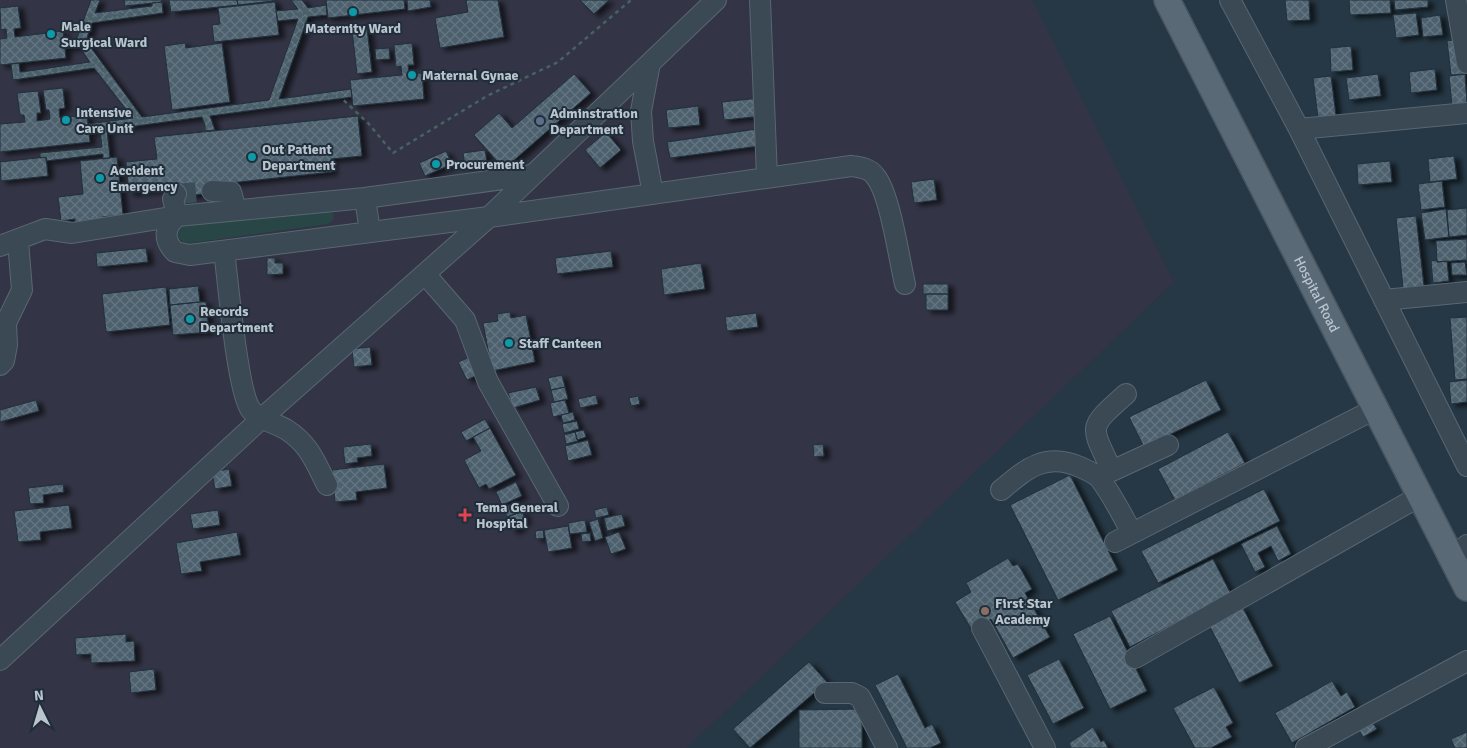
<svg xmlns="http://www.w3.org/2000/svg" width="1467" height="748" font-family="Signika,sans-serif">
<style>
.medical{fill:#333445}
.grass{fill:#284645}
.building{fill:url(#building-cross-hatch);stroke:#21303c;filter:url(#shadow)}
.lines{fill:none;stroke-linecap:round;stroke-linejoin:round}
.minor-tunnel{stroke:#3c4d5a;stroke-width:20;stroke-dasharray:20 10;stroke-linecap:butt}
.minor-casing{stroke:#596772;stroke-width:22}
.major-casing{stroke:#475561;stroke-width:28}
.path{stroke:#476261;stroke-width:2.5;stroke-dasharray:4 4;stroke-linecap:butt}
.minor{stroke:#3b4955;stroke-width:20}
.major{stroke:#596975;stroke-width:25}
.culture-dot{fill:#0f9aa8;stroke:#1f2e3a;stroke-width:2}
.service-dot{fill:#5c6f8a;stroke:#1f2e3a;stroke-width:2}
.health-dot{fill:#e0444e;stroke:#1f2e3a;stroke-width:2}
.education-dot{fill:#8d6e63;stroke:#1f2e3a;stroke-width:2}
.labels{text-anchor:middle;stroke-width:4;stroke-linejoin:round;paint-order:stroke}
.poi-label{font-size:14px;font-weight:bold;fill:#b9c4ce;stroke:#1f2e3a;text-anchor:start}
.street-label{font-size:14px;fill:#b9c4ce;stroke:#1f2e3a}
</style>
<defs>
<pattern id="building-cross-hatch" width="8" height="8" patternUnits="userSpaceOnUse" patternTransform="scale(1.25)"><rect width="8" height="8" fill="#4d606e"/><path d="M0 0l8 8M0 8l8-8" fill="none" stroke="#657582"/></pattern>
<filter id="shadow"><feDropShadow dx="5.5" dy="3" stdDeviation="2.5" flood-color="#0009"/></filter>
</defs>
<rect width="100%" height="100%" fill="#263845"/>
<path class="medical" d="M0 0H1032L1174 282 687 748H0Z"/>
<path class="grass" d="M327 212 333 213V220L328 224 191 243 183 242 178 237 179 226 184 222Z"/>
<path class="building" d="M91 0H100L95 13 152 6V3L162 2 163 13 92 23 86 41 142 117 269 100 298 19 278 21 276 11 298 9 291 0H302L308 8 326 5 327 15 308 17 279 99 351 89 352 97 210 116 215 130 207 131 202 117 107 130 110 158 103 159V154L46 161V157L40 158V153L102 147 100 130 89 132 88 124 133 118 94 68 13 80 11 64 19 63 20 72H22L90 62 79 46 65 49 64 41 77 38Z
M124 0H161L162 2 125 6Z
M169 0H237L238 5 171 12Z
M237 0H273V1L238 5Z
M326 0H404L405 9 328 18Z
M407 0H430L431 7 408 11Z
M466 0H498L504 37 440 48 435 18 468 12Z
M580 0H609L594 14Z
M1285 0H1309L1310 20 1287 21Z
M1349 0H1390L1391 13 1350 15Z
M1394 0H1428V7L1395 10Z
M275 2 279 35 214 42 212 25 220 24 218 8Z
M18 6 21 28 14 29 15 37 63 31 66 58 0 65V39L7 38 6 29 1 30 0 8Z
M1416 13 1419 35 1396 38 1393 15Z
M1440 15 1443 35 1423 37 1421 18Z
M367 28 372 72 357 74 352 30Z
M1463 39 1466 74 1451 75 1447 41Z
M185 43 186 48 222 43 230 102 172 110 164 46Z
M412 43 414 65H408L409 74 422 73 424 99 353 106 350 80 402 75 401 66 396 67 394 45Z
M1351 46 1353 70 1331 72 1330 48Z
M389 48 390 59 376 60 375 49Z
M1435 69 1437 90 1411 93 1409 72Z
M574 74 591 93 504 169 474 135 499 113 512 128Z
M1378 74 1381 96 1349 100 1346 78Z
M1465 74 1467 104 1452 105 1449 76Z
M1331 76 1336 116 1318 118 1313 78Z
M63 88 65 108 59 109 60 118 87 115 90 142 0 152V124L25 122 24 115H20L17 93 38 91 41 113H37V121L50 119 49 110H46L43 90Z
M760 98 762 116 724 120 722 102Z
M698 106 700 125 668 128 666 110Z
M358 116 362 156 331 159 332 172 211 185 212 193 177 197 176 188 129 193 126 162 157 159 154 137Z
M757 129 759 146 670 158 667 142Z
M606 132 621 150 600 168 585 150Z
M485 150 487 162 465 166 463 153Z
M446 151 452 164 425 176 419 163Z
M1454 156 1457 179 1430 182 1428 159Z
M46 157 48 176 1 181 0 162Z
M117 157 123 215 102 217V223L75 225V219L61 221 58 197 83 194 80 161Z
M1390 161 1392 182 1358 185 1357 164Z
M934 179 937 200 914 203 911 182Z
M1442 181 1445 207 1421 210 1418 184Z
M1467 208V235L1449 237 1447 210Z
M1446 209 1449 237 1425 240 1421 213Z
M1416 216 1424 286 1403 288 1396 218Z
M1467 239V264L1466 260 1437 262 1436 241Z
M146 248 148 262 97 267 96 253Z
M611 251 613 267 557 274 555 258Z
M267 258H275V263H283V274L267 275Z
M1437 260V262L1447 261 1449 281 1433 283 1431 261Z
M1465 262 1467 275H1452L1451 263Z
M701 263 705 289 664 295 661 269Z
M923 284H948V294H923Z
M198 286 200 302 170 305 169 289Z
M166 287 170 325 106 332 102 294Z
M926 294H948V310H926Z
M200 302H206L209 332 173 335 170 305Z
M510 312 511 318 526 315 535 362 492 371 483 323 498 321 497 314Z
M756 313 758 327 727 331 725 317Z
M1467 317V379L1455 380 1450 318Z
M370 347 372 365 354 367 352 349Z
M470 357 479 374 467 380 458 362Z
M562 375 565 387 551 390 548 378Z
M1206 380 1221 410 1144 447 1129 417Z
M1467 380V402L1451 404 1449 382Z
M536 387 540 400 513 408 508 393Z
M565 387 568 399 554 402 551 390Z
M596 395 598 404 580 408 578 399Z
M638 396 640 404 631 406 629 398Z
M36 400 39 411 0 422V410Z
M565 400 569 413 553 417 550 403Z
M573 412 575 420 563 423 561 415Z
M485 419 490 428 466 441 461 432Z
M577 421 579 429 564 433 562 424Z
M490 428 516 475 489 489 486 484 479 488 464 460 481 451 473 437Z
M584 430 586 437 577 440 575 432Z
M575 432 578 441 566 444 564 435Z
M1228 432 1245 463 1175 500 1158 469Z
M588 440 592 455 568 461 565 446Z
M371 444 372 456 357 458 358 462 345 464 343 447Z
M823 444 824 456 814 457 813 445Z
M384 464 387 488 356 492 357 500 335 502 332 470Z
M229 469 232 486 215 489 212 472Z
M1070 475 1118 570 1058 600 1010 505Z
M516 482 522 496 502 505 496 492Z
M63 484 64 492 43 495 44 503 30 504 28 488Z
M1264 489 1280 521 1158 583 1141 551Z
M512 504 516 514 507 517 503 507Z
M69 505 72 528 40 532 41 540 18 542 14 511Z
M607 507 609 515 596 518 594 510Z
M218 510 220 525 193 529 190 514Z
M522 511 526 521 510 526 507 517Z
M622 514 625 526 607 531 604 518Z
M598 519 603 538 595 541 589 522Z
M585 520 587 532 570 534 568 523Z
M519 523 521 528 512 531 510 526Z
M568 526 572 548 548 552 544 530Z
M1277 526 1291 554 1278 561 1271 546 1258 553 1265 567 1255 572 1241 544Z
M543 530 544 538 536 539 535 531Z
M237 532 241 555 200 562 202 571 181 574 176 543Z
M619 532 626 549 611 554 605 537Z
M590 533 591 541 582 542 581 534Z
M1008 558 1013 566 1018 564 1032 589 1025 593 1050 637 1013 658 991 619 972 630 955 602 971 592 966 583Z
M1213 559 1231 594 1130 647 1111 611Z
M1242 606 1273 666 1239 683 1208 623Z
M1110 616 1147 691 1110 709 1073 634Z
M126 634V642L134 641 135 661 91 663V654L76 655 75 638Z
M1059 659 1084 708 1053 724 1027 675Z
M809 662 827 682 750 748 733 729Z
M154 669 156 690 131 693 129 672Z
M898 674 925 728 932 724 941 743 930 748H907L875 685Z
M1332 681 1341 696 1347 692 1355 707 1292 743 1275 713Z
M1214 687 1233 723 1226 727 1232 737 1211 748H1195L1173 708Z
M862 709V748H799V710Z
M1372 722 1377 729 1363 737 1359 730Z
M1093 727 1101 742 1104 740 1108 748H1071L1069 743Z
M1467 732V748H1455L1451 739Z"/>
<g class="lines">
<path class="minor-tunnel" d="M176 194 212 191"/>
<defs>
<path id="minor" d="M760 0 767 178
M1230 0 1299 129 1467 466
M1456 0 1467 63
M650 63 641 111 643 141 653 194
M1299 129 1467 113
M532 175 365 198 177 216C164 227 163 240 175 252L190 255 489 217 851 166C859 167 870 168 875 176 890 193 899 259 905 284
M212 191 231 192 236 210
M365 198 370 232
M0 246 45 229 72 233 177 216 173 199 176 194
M224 251C228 279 237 392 251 410 259 420 276 423 287 430 310 445 315 462 327 485
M425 274 465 320 488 382 558 506
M1384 300 1467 292
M0 365 4 361 7 345 6 323 22 290 18 241
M1112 471C1090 424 1087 429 1126 394
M1101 476 1168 445
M1001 490C1027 468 1046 452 1080 467 1087 470 1096 474 1100 479 1113 496 1122 515 1132 533
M1115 542 1375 409
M1452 557 1467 545
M982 628 1045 748
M1135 658 1420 496
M0 660 262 418 489 217 716 0
M825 693H852L860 697 887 748
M1306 748 1467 661"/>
<g id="major">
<path id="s1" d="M1167 0 1467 588"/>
</g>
</defs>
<use href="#minor" class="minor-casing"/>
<use href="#major" class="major-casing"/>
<path class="path" d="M279 16 306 13 295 0
M89 19 157 10 156 4
M66 44 81 42 96 0
M15 64 16 76 98 64 81 42
M338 95 368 123 393 153 487 96 558 62 631 0
M273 104 306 13 325 10
M205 113 350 94
M139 121 205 113 207 130
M103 126 107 157
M89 128 139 121 98 64
M43 156 106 149"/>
<use href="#minor" class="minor"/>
<use href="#major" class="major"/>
</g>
<g class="culture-dot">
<circle cx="353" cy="12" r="5"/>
<circle cx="51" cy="34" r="5"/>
<circle cx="412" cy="75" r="5"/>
<circle cx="66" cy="120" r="5"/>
<circle cx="252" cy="157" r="5"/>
<circle cx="436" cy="164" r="5"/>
<circle cx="100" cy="178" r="5"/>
<circle cx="190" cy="319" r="5"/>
<circle cx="509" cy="343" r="5"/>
</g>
<circle class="service-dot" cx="540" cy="121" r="5"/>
<path class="health-dot" d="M462.5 507.5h5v5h5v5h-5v5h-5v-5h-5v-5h5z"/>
<circle class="education-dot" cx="985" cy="611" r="5"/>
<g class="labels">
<g class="poi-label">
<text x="61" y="31">Male<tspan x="61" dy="16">Surgical Ward</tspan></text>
<text x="353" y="33" text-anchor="middle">Maternity Ward</text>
<text x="422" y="80">Maternal Gynae</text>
<text x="76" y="117">Intensive<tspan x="76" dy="16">Care Unit</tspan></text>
<text x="550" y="118">Adminstration<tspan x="550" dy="16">Department</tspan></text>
<text x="262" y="154">Out Patient<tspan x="262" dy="16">Department</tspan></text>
<text x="446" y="169">Procurement</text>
<text x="110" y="175">Accident<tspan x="110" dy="16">Emergency</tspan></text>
<text x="200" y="316">Records<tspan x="200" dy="16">Department</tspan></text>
<text x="519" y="348">Staff Canteen</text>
<text x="476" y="512">Tema General<tspan x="476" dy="16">Hospital</tspan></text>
<text x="995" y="608">First Star<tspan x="995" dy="16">Academy</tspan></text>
</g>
<g class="street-label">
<text dy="5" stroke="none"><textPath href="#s1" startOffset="330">Hospital Road</textPath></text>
</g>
</g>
<g transform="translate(40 708) rotate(355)" stroke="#1f2e3a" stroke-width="4" paint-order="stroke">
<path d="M0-4L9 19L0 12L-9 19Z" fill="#b9c4ce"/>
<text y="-8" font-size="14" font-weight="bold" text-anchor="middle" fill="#b9c4ce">N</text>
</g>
</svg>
